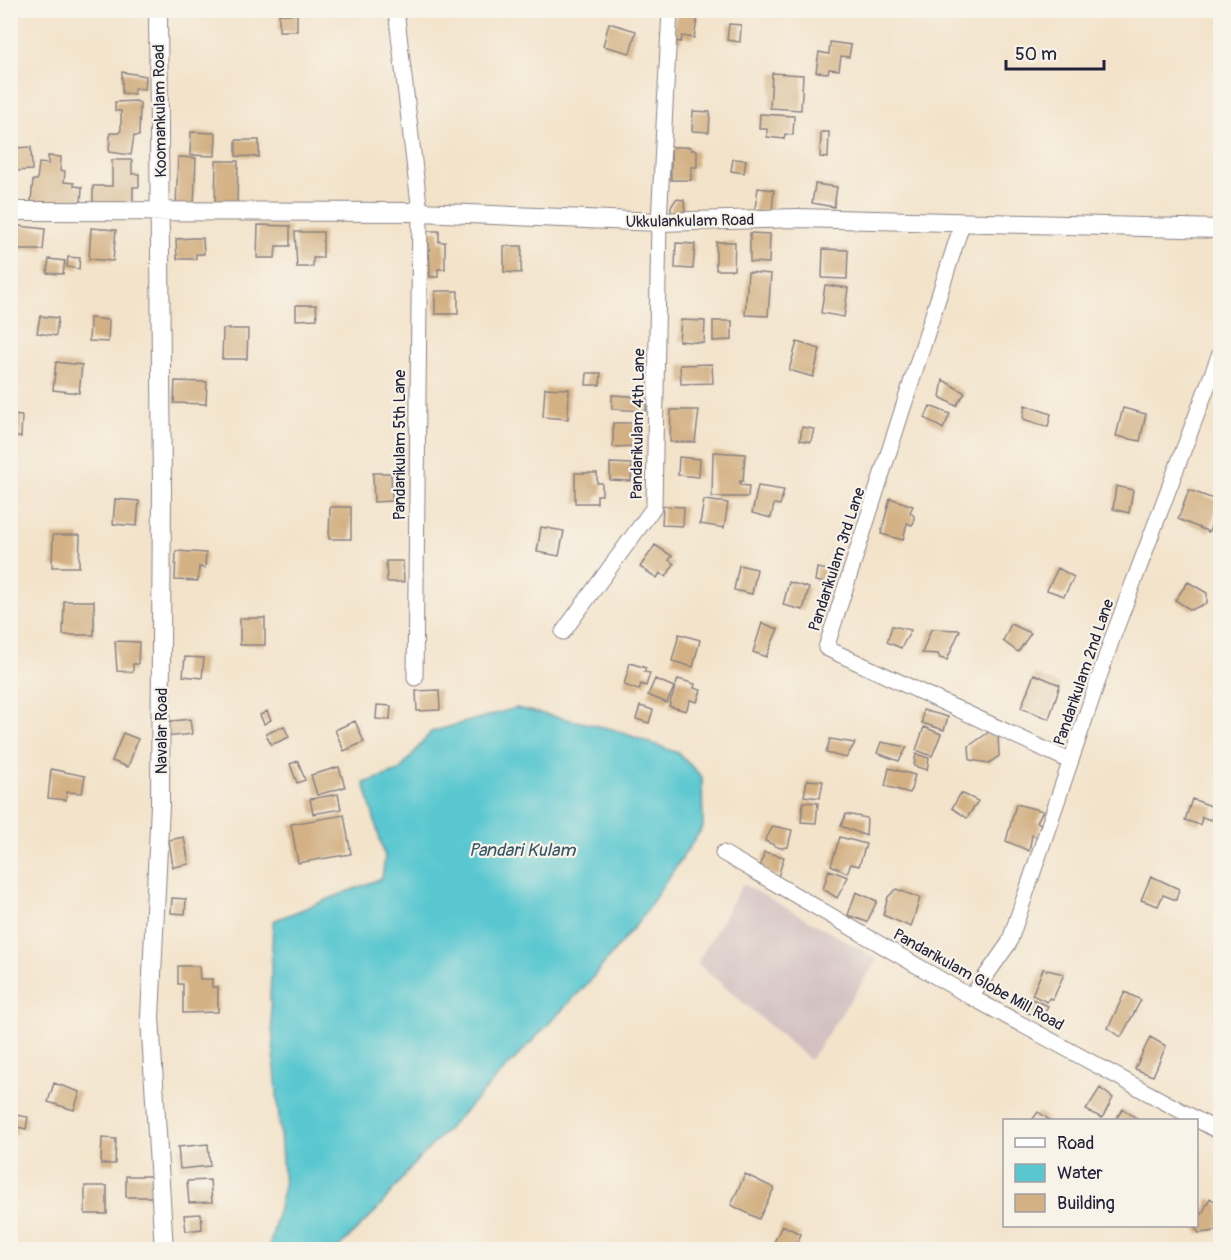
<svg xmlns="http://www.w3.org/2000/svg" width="1231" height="1260" font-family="Pangolin,sans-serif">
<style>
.industrial{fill:#d2bfc0}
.water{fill:#5ac7d0;stroke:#3e7486;stroke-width:1.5}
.building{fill:#d3b184}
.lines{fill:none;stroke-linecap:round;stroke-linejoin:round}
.minor-casing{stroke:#8a8283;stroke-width:17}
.tertiary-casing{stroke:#8a8283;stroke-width:20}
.minor{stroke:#fff;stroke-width:15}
.tertiary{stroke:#fff;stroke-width:18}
.labels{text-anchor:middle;stroke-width:4.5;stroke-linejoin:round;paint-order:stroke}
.street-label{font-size:16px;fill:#22223b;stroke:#f7f3e8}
.water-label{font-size:18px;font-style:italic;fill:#335468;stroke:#f7f3e8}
</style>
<rect width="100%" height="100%" fill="#f7f3e8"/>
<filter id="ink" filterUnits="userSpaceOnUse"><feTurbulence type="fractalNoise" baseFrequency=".0167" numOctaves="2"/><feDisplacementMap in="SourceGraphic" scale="12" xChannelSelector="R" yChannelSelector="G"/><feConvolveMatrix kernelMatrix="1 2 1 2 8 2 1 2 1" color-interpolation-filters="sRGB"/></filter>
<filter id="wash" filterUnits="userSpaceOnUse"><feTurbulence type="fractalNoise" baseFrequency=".008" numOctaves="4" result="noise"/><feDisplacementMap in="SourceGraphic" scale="24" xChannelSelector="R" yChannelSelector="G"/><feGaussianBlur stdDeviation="1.35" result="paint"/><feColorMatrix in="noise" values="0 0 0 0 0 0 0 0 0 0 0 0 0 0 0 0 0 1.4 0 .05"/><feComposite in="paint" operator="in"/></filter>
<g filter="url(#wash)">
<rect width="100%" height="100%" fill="#f3e3cb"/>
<path class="industrial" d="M743 884 878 959 810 1060 697 963Z"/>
<path class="water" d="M516 708 612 729 678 753 702 777 703 827 640 920 588 983 414 1164 376 1211 337 1249H269L284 1186 270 1000 273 921 382 878 385 857 364 783 399 771 431 732Z"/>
<g id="blocks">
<path class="building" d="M676 11 698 15 694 38 682 36 681 42 672 41Z
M279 14H297V31H279Z
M609 23 636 31 630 53 603 46Z
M729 24 741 25 740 42 727 40Z
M830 42 851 45 849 57 841 56 839 70 829 69 828 73 816 72 819 52 829 54Z
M122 72 146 76 145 89 134 88V94L122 93Z
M772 73 803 75 801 110 770 108Z
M136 101 140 103 139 136H134L131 155 109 152 110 133H119L121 130V111H115V102Z
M693 111 710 112 709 132 692 131Z
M760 114 794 116 793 135 785 134 784 139 767 137V129H759Z
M191 132 216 133 215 156 190 155Z
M821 132H829L828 158 820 157Z
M236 140H259V157L236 156Z
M31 147 32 170 13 171V167H10L13 148Z
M671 147H691V150H697V167H691V180H671Z
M48 156 61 157 60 171H65L64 182 74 183V186L82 187 81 205 31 202 33 180H37L39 163 48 164Z
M178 157 196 158 194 207H176Z
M733 159 746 160 744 173 731 171Z
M112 160H132V174H139V187H133V205H93V186H112Z
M216 161H238L237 205H215Z
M815 184 837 187 834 207 812 203Z
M758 188 774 190 772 211 761 210V215H754Z
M676 199 684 200 685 214 671 216V207Z
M258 225 290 226V246H276L275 258H257Z
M19 226 45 229 43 250H17Z
M91 228 116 230 113 261 89 259Z
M425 231H439V242H445V269H438V277H430L429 244H425Z
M295 232H323V258H313V267H297Z
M750 233 770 234 769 263 750 262Z
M195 238H203L204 254H196V259H177L176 239Z
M716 242H735L734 270H716Z
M676 243 695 244 693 269 675 268Z
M504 246H522L521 273 504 272Z
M823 249 848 250 847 279 822 278Z
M68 257 80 258 79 269 67 267Z
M49 259 65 261 63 274 47 273Z
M748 272 771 274 768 316 745 315Z
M825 285 848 288 844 317 821 313Z
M435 291H458V314H435Z
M296 305H316L317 319 296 320Z
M40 316 58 318 56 336 37 333Z
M90 318 109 320 108 342 89 341Z
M681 320 705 321 704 343 679 341Z
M713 321H732V340L713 341Z
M223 329H248L247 359H222Z
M797 342 820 349 813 377 789 370Z
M56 362 82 365 79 393 53 390Z
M712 364 713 383 681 384 680 365Z
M587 373H601L600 385H586Z
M943 380 965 393 956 406 940 397Z
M175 381 207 382 206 404 174 403Z
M545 388 569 389 568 419 543 417Z
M612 395 646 397V411L612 409Z
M1025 405 1051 414 1048 427 1023 419Z
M930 406 950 414 943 429 925 418Z
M1123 408 1146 414 1140 441 1116 436Z
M671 410H699L695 442H670Z
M10 415 22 416 21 437 10 436Z
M613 423H636L637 446 613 447Z
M802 427 814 429 811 442 800 440Z
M713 452 745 454 743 481H740V485L749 486 748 497H712Z
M679 457 700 459 699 477 678 475Z
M610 463 632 464 631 481 610 480Z
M373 473H391L392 501 374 502Z
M575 473H597V483H602V495H597V503H575Z
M758 486 784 490 780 505 774 504 771 518 752 513Z
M1116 486 1133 490 1129 513 1113 509Z
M1189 490 1219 501 1209 532 1178 519Z
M890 498 913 506 910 512 914 516V522L912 525 907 523 903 540 881 534Z
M115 499 139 501 137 526 113 524Z
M704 500 728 503 724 528 700 524Z
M663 506 684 507 683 526 662 525Z
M330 507H351V539H329Z
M541 527 564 531 559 556 537 552Z
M53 535H80L79 567H52Z
M655 545 672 556 669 560 674 564 666 577 660 573 657 578 640 567Z
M176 551 206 553 205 568 199 567 198 581 175 580Z
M386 561H403L404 582H387Z
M739 565 757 569 752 594 734 590Z
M817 568 834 571 831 584 815 581Z
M1058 568 1074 577 1064 596 1047 590Z
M789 582 809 588 803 610 783 605Z
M1188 582 1207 593V603L1191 610 1175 600Z
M64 601H94V635H63Z
M240 618H265V645H240Z
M762 623 778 629 766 657 753 652Z
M1011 624 1031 633 1018 652 1003 641Z
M892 626 911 630 901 648 887 642Z
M931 629 960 630 947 660 940 658 938 654 922 653Z
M679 634 700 640 693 667 672 661Z
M115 641 139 642 138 664H133V672L117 671Z
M185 657 204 658 202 678 183 676Z
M630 663 646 668 644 672 650 673 646 686 641 684 639 690 624 685Z
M1034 674 1060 685 1049 719 1021 708Z
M655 679 674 687 667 703 648 695Z
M678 679 695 684 694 688 701 690 697 702 690 700 686 711 669 706Z
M439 690 440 710 417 711 416 691Z
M377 705 391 706 390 720 376 719Z
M640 706 653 710 649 723 636 719Z
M923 710 948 717 944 730 922 723Z
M267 711 271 720 264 724 260 715Z
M190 719 192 734 166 737 164 722Z
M355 721 364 742 344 751 335 730Z
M284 726 289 737 271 745 266 734Z
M924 727 941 734 932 756 916 750Z
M989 732 998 734 999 756 989 763 970 760 969 746Z
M123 733 138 739 128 767 112 761Z
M830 739 855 743 846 758 826 753Z
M881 742 907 747 899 761 877 753Z
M916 754 929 758 927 770 914 766Z
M298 761 305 780 297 783 290 764Z
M339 767 345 787 317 795 311 775Z
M889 768 915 775 910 793 885 786Z
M51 769 85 776 82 793 67 792 66 800 48 798Z
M807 780 823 781 820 798 804 796Z
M961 793 978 801 967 818 952 808Z
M338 794 341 809 313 814 310 799Z
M1192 799 1214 807 1211 820 1202 817 1200 825 1185 820Z
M803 802 818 803 816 823 801 822Z
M1016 804 1043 811 1037 822 1041 824 1037 837 1032 835 1029 851 1006 841Z
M846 814 867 818 866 836 841 826Z
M344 815 351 854 298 863 291 824Z
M773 826 792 830 788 847 780 848 765 841Z
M184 837 189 864 173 867 169 840Z
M840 837 866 844 859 866 851 864 847 873 831 865Z
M764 852 784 857 778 877 760 869Z
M829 870 848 877 837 898 823 889Z
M1151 876 1179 889 1176 900 1163 895 1158 906 1141 900Z
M896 889 920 898 911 927 883 915 888 897Z
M856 892 877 901 867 922 848 915Z
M172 898 186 899 185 914 171 913Z
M178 966H199L200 979H212V987H218V1012L183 1013V984H178Z
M1043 969 1064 974 1053 999 1049 998 1047 1002 1032 995Z
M1125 992 1141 1000 1121 1037 1108 1028Z
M1031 999 1048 1006 1042 1018 1026 1012Z
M1150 1037 1166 1046 1153 1076 1135 1069Z
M54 1083 80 1092 74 1110 48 1102Z
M1100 1088 1113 1098 1102 1118 1086 1110Z
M1123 1109 1139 1120H1115Z
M1038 1112 1050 1120H1032Z
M10 1114 28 1117 26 1129 18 1127 17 1135 10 1134Z
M102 1138 116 1139 115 1164H101Z
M208 1144 210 1166 180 1169 178 1147Z
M745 1174 774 1188 759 1219 731 1205Z
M126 1176H152V1197H126Z
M210 1180 212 1202 189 1203 187 1181Z
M85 1186H107V1214H85Z
M1210 1198 1220 1205V1219L1216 1231 1199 1233 1195 1228Z
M201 1214 202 1229 186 1231 184 1215Z
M782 1225 801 1234 794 1250H778L772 1247Z
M228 1244V1250H211V1245Z"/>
</g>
</g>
<g filter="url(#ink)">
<use href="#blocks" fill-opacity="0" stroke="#8a8283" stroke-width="1.5"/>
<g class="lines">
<defs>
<path id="minor" d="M396 10 420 212 415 678
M962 224 826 648 1070 761
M563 632 654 507 659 222 670 10
M723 853 971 997 1220 1132
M971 997 1009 943 1112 639 1220 353"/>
<path id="tertiary" d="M158 10 162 489 160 805 150 1017 164 1250
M10 211 420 212 659 222 798 218 1220 229"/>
</defs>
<use href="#minor" class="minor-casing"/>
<use href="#tertiary" class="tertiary-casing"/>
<use href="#minor" class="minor"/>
<use href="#tertiary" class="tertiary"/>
</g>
</g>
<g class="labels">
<g class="street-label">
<text transform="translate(159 111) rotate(-91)" y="6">Koomankulam Road</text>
<text transform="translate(690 220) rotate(-1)" y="6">Ukkulankulam Road</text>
<text transform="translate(637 424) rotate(-89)" y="6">Pandarikulam 4th Lane</text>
<text transform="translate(399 445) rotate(-90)" y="6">Pandarikulam 5th Lane</text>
<text transform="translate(836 559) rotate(-72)" y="6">Pandarikulam 3rd Lane</text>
<text transform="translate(1083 672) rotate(-71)" y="6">Pandarikulam 2nd Lane</text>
<text transform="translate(161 731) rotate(-90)" y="6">Navalar Road</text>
<text transform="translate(979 979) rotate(29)" y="6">Pandarikulam Globe Mill Road</text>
</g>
<g class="water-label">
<text x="522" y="856">Pandari Kulam</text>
</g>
</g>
<rect width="1231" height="1260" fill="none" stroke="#f7f3e8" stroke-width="36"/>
<rect x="1003" y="1119" width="195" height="108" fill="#f7f3e8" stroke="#a29fa3" stroke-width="1.5"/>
<rect x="1015" y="1138" width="30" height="9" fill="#ffffff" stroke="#a29fa3" stroke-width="1.5"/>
<text x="1057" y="1149" font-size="18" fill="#22223b">Road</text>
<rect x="1015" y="1164" width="30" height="18" fill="#5ac7d0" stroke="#a29fa3" stroke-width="1.5"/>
<text x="1057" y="1179" font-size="18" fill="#22223b">Water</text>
<rect x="1015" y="1194" width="30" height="18" fill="#d3b184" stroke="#a29fa3" stroke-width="1.5"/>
<text x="1057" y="1209" font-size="18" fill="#22223b">Building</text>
<path d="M1006 60v9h98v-9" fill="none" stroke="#22223b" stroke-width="3"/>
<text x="1015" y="60" font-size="18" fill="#22223b" stroke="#f7f3e8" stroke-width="4.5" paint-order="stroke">50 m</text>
</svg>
